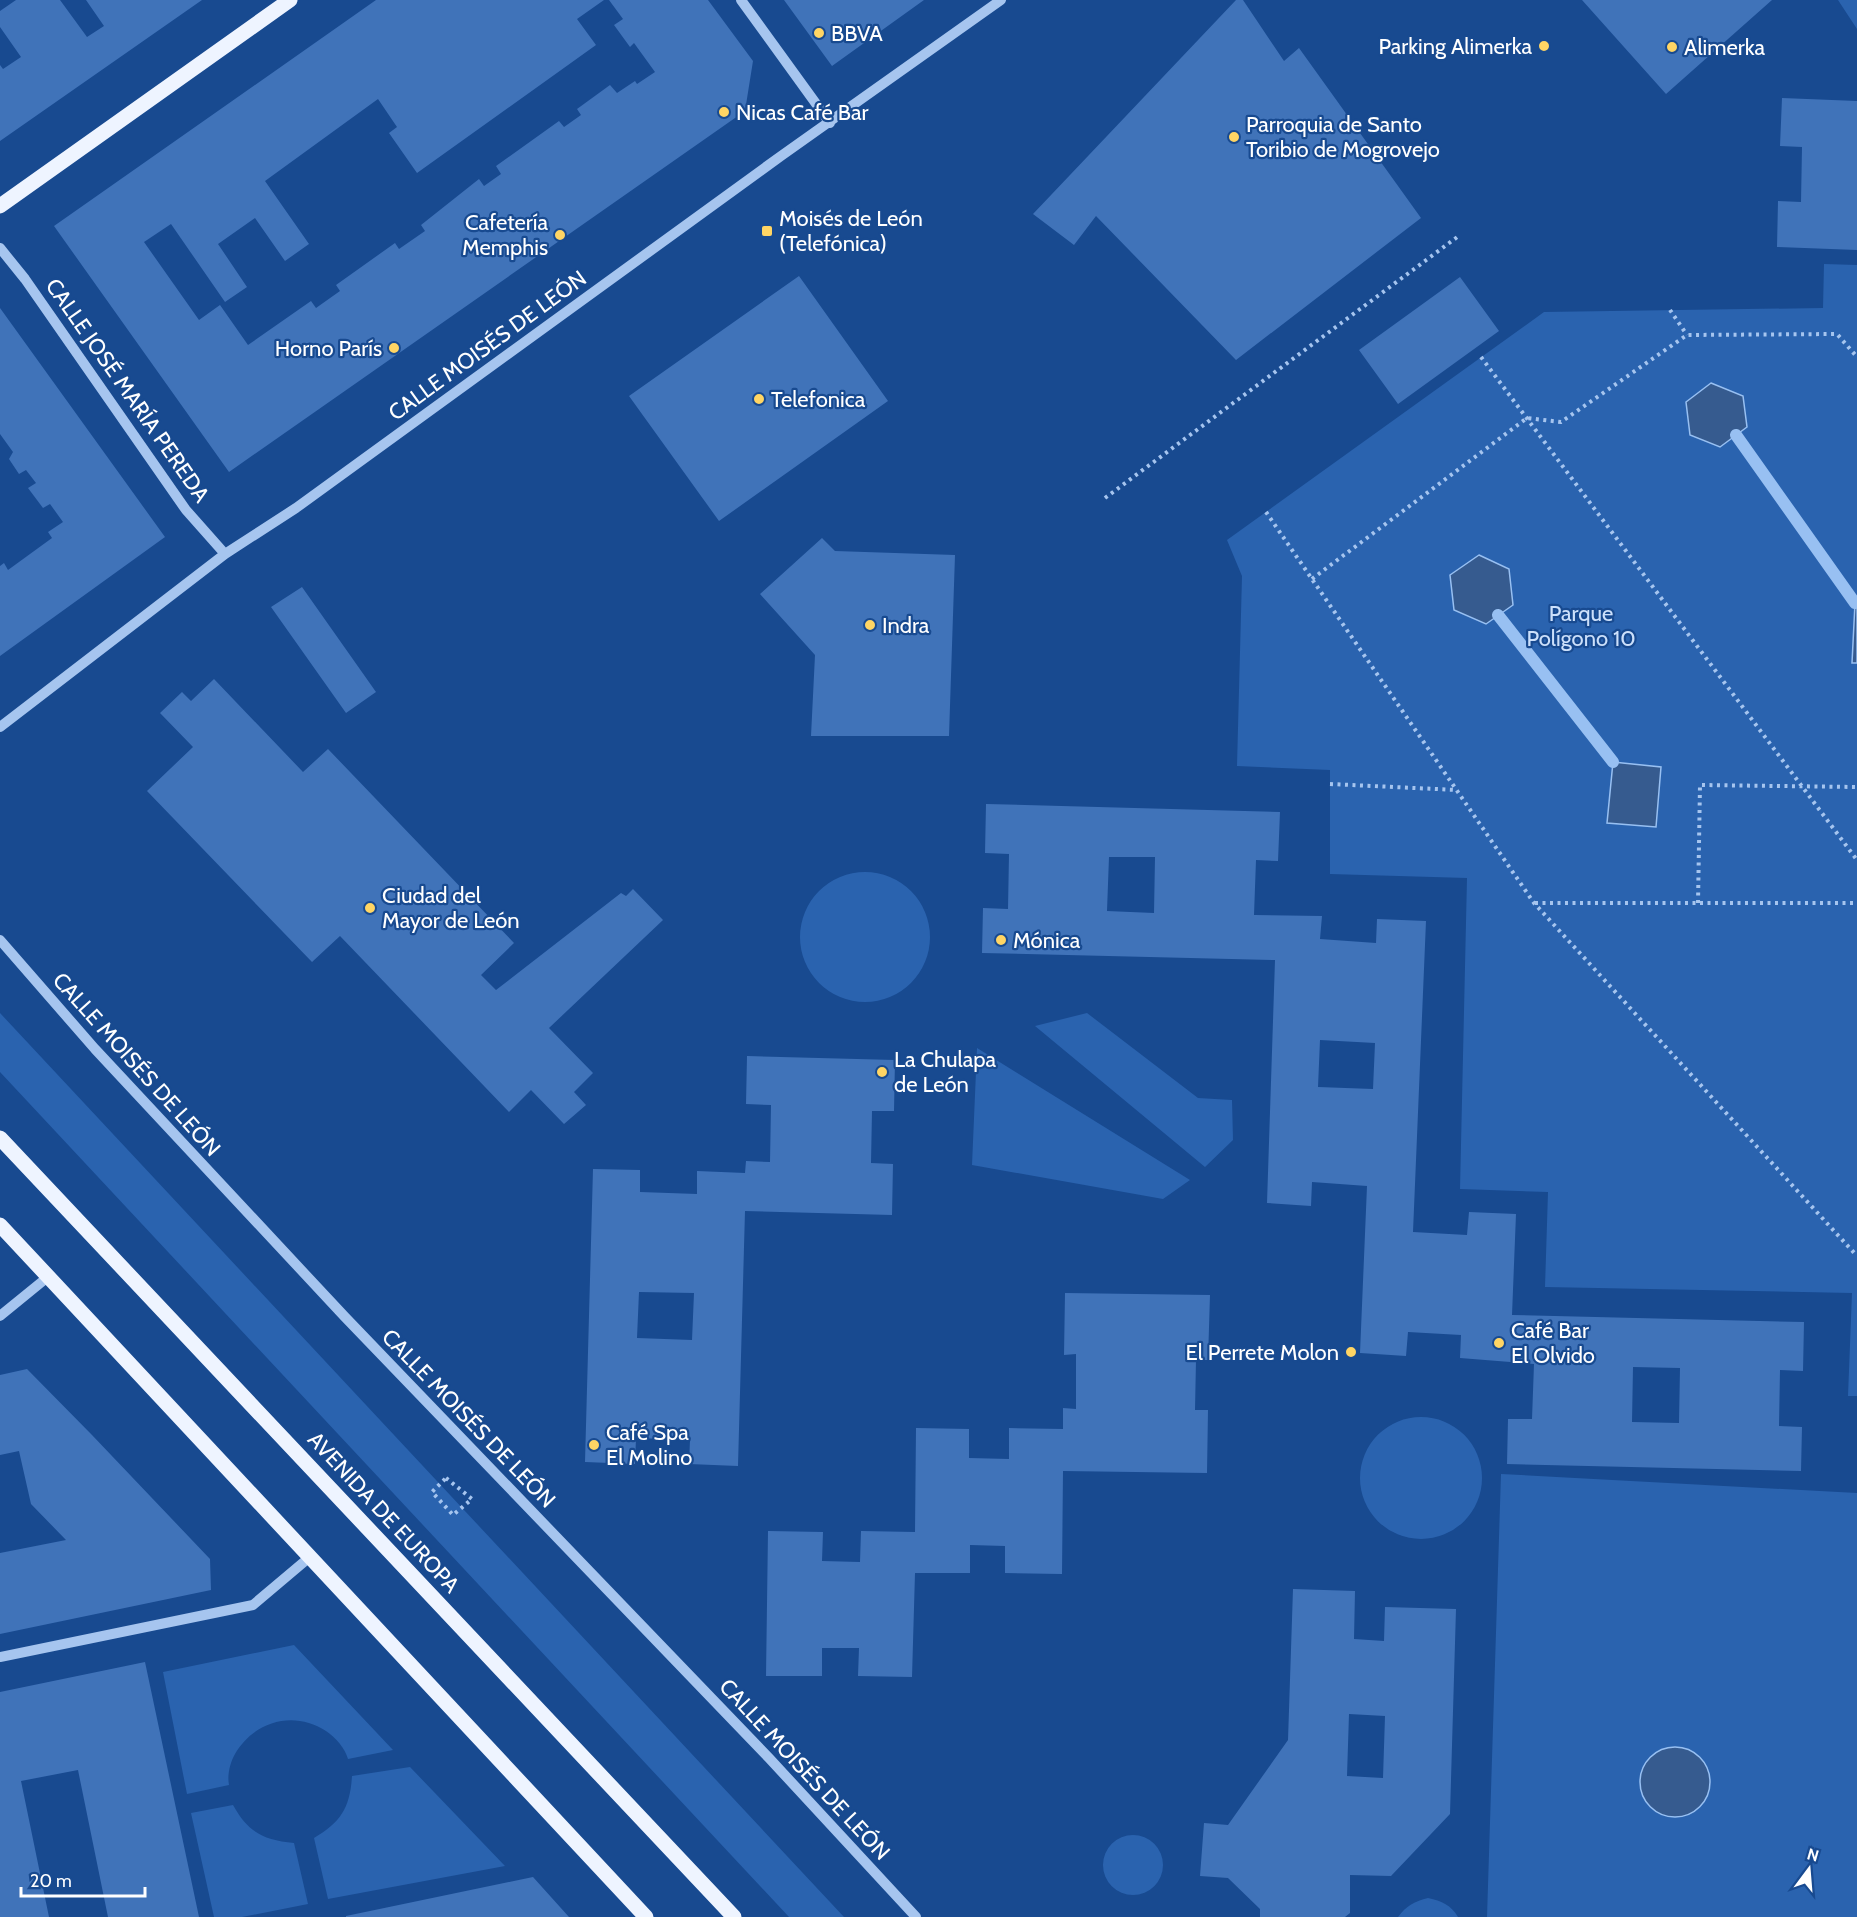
<svg xmlns="http://www.w3.org/2000/svg" width="1857" height="1917" font-family="Cabin,sans-serif">
<style>
.green{fill:#2a63af}
.water{fill:#365b8f;stroke:#98c0f2;stroke-width:1.5}
.lines{fill:none;stroke-linecap:round;stroke-linejoin:round}
.stream{stroke:#98c0f2;stroke-width:12}
.building{fill:#4073b9;fill-rule:evenodd}
.path{stroke:#a6c5ef;stroke-width:4;stroke-dasharray:3 4.5;stroke-linecap:butt}
.minor{stroke:#a6c5ef;stroke-width:10}
.major{stroke:#eef4ff;stroke-width:15}
.poi-dot{fill:#ffd564;stroke:#184a90;stroke-width:2}
.labels{text-anchor:middle;stroke-width:4.5;stroke-linejoin:round;paint-order:stroke}
.poi-label{font-size:22px;fill:#fff;stroke:#184a90;text-anchor:start}
.street-label{font-size:22px;fill:#fff;stroke:#184a90}
.park-label{font-size:22px;fill:#cce0fb;stroke:#184a90}
</style>
<rect width="100%" height="100%" fill="#184a90"/>
<path class="green" d="M1838 0H1857V29Z
M1824 264 1857 265V1396H1848L1852 1293 1545 1287 1548 1192 1460 1189 1467 878 1330 874V770L1237 766 1242 576 1227 540 1544 312 1823 308Z
M800 937a65 65 0 1 1 130 0a65 65 0 1 1-130 0Z
M0 1013 844 1917H789L0 1072Z
M1087 1013 1198 1098 1232 1100 1233 1140 1205 1167 1035 1026Z
M977 1048 1190 1180 1163 1199 972 1165Z
M1360 1478a61 61 0 1 1 122 0a61 61 0 1 1-122 0Z
M1501 1474 1857 1493V1917H1487Z
M294 1645 393 1750 348 1759C345 1748 336 1738 326 1731 294 1710 254 1721 235 1754 230 1763 227 1775 229 1785L187 1794 163 1672Z
M410 1767 505 1866 328 1899 314 1838C341 1822 350 1808 352 1776Z
M233 1805C248 1832 263 1840 294 1843L308 1904 242 1917H214L191 1813Z
M1103 1865a30 30 0 1 1 60 0a30 30 0 1 1-60 0Z
M1428 1898C1442 1901 1451 1905 1458 1917H1398C1406 1906 1415 1901 1428 1898Z"/>
<path class="water" d="M1711 383 1743 396 1747 427 1720 447 1690 435 1686 402Z
M1479 555 1509 569 1513 605 1486 624 1454 610 1450 575Z
M1855 603H1857V663H1852Z
M1613 762 1661 767 1656 827 1607 823Z
M1640 1782a35 35 0 1 1 70 0a35 35 0 1 1-70 0Z"/>
<g class="lines">
<path class="stream" d="M1736 435 1855 603
M1498 615 1613 762"/>
</g>
<path class="building" d="M16 0H60L87 37 104 26 86 0H202L0 141V65L3 69 21 57 0 27V11Z
M376 0H604L577 19 596 45 417 173 389 133 397 127 378 99 265 181 309 244 285 261 255 218 218 244 247 287 225 302 171 224 144 242 199 320 220 305 248 345 311 301 316 308 340 291 336 285 395 243 399 249 425 231 421 225 479 179 484 186 501 174 496 166 559 121 564 127 581 115 577 109 610 85 617 93 635 81 637 84 655 72 634 43 630 47 614 25 623 19 609 0H708L753 61 745 111 229 472 54 226Z
M784 0H924L832 66Z
M1236 0H1243L1284 61 1299 48 1421 218 1236 360 1096 216 1074 245 1033 214Z
M1582 0H1772L1666 94Z
M1782 98 1857 101V250L1777 247 1778 201 1801 202 1802 147 1780 146Z
M799 276 888 401 719 521 629 396Z
M1460 277 1499 331 1398 404 1359 350Z
M0 308 165 537 0 656V566L4 563 8 570 52 538 48 532 63 522 50 504 43 508 28 488 36 483 26 470 19 474 9 459 13 452 0 434Z
M822 538 835 551 955 555 949 736H811L815 655 760 594Z
M302 587 376 692 346 713 271 607Z
M214 679 303 772 328 749 514 943 481 975 496 990 621 893 626 896 633 889 663 920 549 1028 593 1073 574 1092 586 1105 564 1124 531 1090 509 1112 340 936 312 962 147 791 193 747 160 713 182 692 191 701Z
M986 804 1280 812 1278 861 1256 860 1254 915 1322 916 1320 939 1376 943 1377 919 1426 921 1413 1232 1467 1235 1469 1212 1516 1214 1512 1315 1804 1322 1803 1371 1780 1370 1779 1426 1802 1427 1801 1471 1507 1464 1508 1419H1532L1534 1364 1460 1358 1461 1335 1408 1332 1406 1356 1360 1353 1367 1186 1312 1182 1311 1206 1267 1203 1275 960 982 953 983 908 1008 909 1009 854 985 853ZM1109 857H1155L1154 913 1107 911ZM1320 1040 1375 1043 1373 1089 1318 1087ZM1633 1367 1680 1368 1679 1423 1632 1422Z
M747 1056 895 1060 894 1111H872L871 1163 893 1164 892 1215 745 1211 738 1466 689 1464 690 1440 636 1438 635 1464 585 1462 593 1169 640 1170V1192L697 1194V1171L745 1173 746 1161 770 1162 771 1105 746 1104ZM639 1292 694 1293 692 1340 637 1338Z
M1065 1293 1210 1295 1208 1360H1196L1195 1410H1208L1207 1473 1063 1471 1062 1574 1005 1573V1546L970 1545V1573H915L912 1677 858 1676 859 1648H822V1676H766L768 1531 823 1532 822 1561 860 1562 861 1531 915 1532 916 1428 969 1429V1458L1009 1459V1428L1063 1429V1408L1076 1409V1354L1064 1355Z
M27 1369 92 1435 210 1559 211 1590 0 1634V1553L66 1540 31 1504 19 1451 0 1455V1375Z
M1293 1589 1355 1591 1354 1639 1384 1641 1385 1607 1456 1609 1450 1814 1391 1876 1350 1875V1913L1345 1917H1260V1909L1228 1878 1200 1876 1204 1823 1228 1825 1288 1740ZM1349 1714 1385 1716 1383 1778 1347 1776Z
M145 1662 199 1917H108L78 1770 21 1781 49 1917H0V1692Z
M533 1877 569 1917H346V1916Z"/>
<g class="lines">
<path class="path" d="M1670 310 1687 335
M1481 357 1857 860
M1105 498 1460 235
M1266 512 1534 903 1857 1256
M1312 579 1527 418 1561 422 1687 335 1837 334 1857 357
M1330 784 1457 790
M1535 903H1857
M1698 903 1700 785 1857 787
M446 1478 472 1499 453 1515 432 1492Z"/>
<path class="minor" d="M741 0 830 123
M0 248 25 279 186 510 225 554
M0 727 225 554 296 508 781 156 1001 0
M0 940 95 1049 345 1317 769 1758 916 1917
M0 1316 49 1276
M0 1657 253 1605 311 1556"/>
<path class="major" d="M0 206 290 0
M0 1138 734 1917
M0 1225 646 1917"/>
</g>
<g class="poi-dot">
<circle cx="819" cy="33" r="6"/>
<circle cx="1544" cy="46" r="6"/>
<circle cx="1672" cy="47" r="6"/>
<circle cx="724" cy="112" r="6"/>
<circle cx="1234" cy="137" r="6"/>
<rect x="761" y="225" width="12" height="12" rx="3"/>
<circle cx="560" cy="235" r="6"/>
<circle cx="394" cy="348" r="6"/>
<circle cx="759" cy="399" r="6"/>
<circle cx="870" cy="625" r="6"/>
<circle cx="370" cy="908" r="6"/>
<circle cx="1001" cy="940" r="6"/>
<circle cx="882" cy="1072" r="6"/>
<circle cx="1499" cy="1343" r="6"/>
<circle cx="1351" cy="1352" r="6"/>
<circle cx="594" cy="1445" r="6"/>
</g>
<g class="labels">
<g class="poi-label">
<text x="831" y="41">BBVA</text>
<text x="1532" y="54" text-anchor="end">Parking Alimerka</text>
<text x="1684" y="55">Alimerka</text>
<text x="736" y="120">Nicas Café Bar</text>
<text x="1246" y="132">Parroquia de Santo<tspan x="1246" dy="25">Toribio de Mogrovejo</tspan></text>
<text x="779" y="226">Moisés de León<tspan x="779" dy="25">(Telefónica)</tspan></text>
<text x="548" y="230" text-anchor="end">Cafetería<tspan x="548" dy="25">Memphis</tspan></text>
<text x="382" y="356" text-anchor="end">Horno París</text>
<text x="771" y="407">Telefonica</text>
<text x="882" y="633">Indra</text>
<text x="382" y="903">Ciudad del<tspan x="382" dy="25">Mayor de León</tspan></text>
<text x="1013" y="948">Mónica</text>
<text x="894" y="1067">La Chulapa<tspan x="894" dy="25">de León</tspan></text>
<text x="1511" y="1338">Café Bar<tspan x="1511" dy="25">El Olvido</tspan></text>
<text x="1339" y="1360" text-anchor="end">El Perrete Molon</text>
<text x="606" y="1440">Café Spa<tspan x="606" dy="25">El Molino</tspan></text>
</g>
<g class="street-label">
<text transform="translate(487 345) rotate(-36)" y="8">CALLE MOISÉS DE LEÓN</text>
<text transform="translate(128 390) rotate(55)" y="8">CALLE JOSÉ MARÍA PEREDA</text>
<text transform="translate(137 1064) rotate(48)" y="8">CALLE MOISÉS DE LEÓN</text>
<text transform="translate(469 1418) rotate(46)" y="8">CALLE MOISÉS DE LEÓN</text>
<text transform="translate(384 1512) rotate(47)" y="8">AVENIDA DE EUROPA</text>
<text transform="translate(805 1769) rotate(47)" y="8">CALLE MOISÉS DE LEÓN</text>
</g>
<g class="park-label">
<text x="1581" y="621">Parque<tspan x="1581" dy="25">Polígono 10</tspan></text>
</g>
</g>
<g transform="translate(1809 1869) rotate(16)" stroke="#184a90" stroke-width="4.5" paint-order="stroke">
<path d="M0-4.5L10 22L0 15L-10 22Z" fill="#ffffff"/>
<text y="-9" font-size="16" font-weight="bold" text-anchor="middle" fill="#ffffff">N</text>
</g>
<path d="M21 1887v9h124v-9" fill="none" stroke="#ffffff" stroke-width="3"/>
<text x="30" y="1887" font-size="18" fill="#ffffff" stroke="#184a90" stroke-width="4.5" paint-order="stroke">20 m</text>
</svg>
